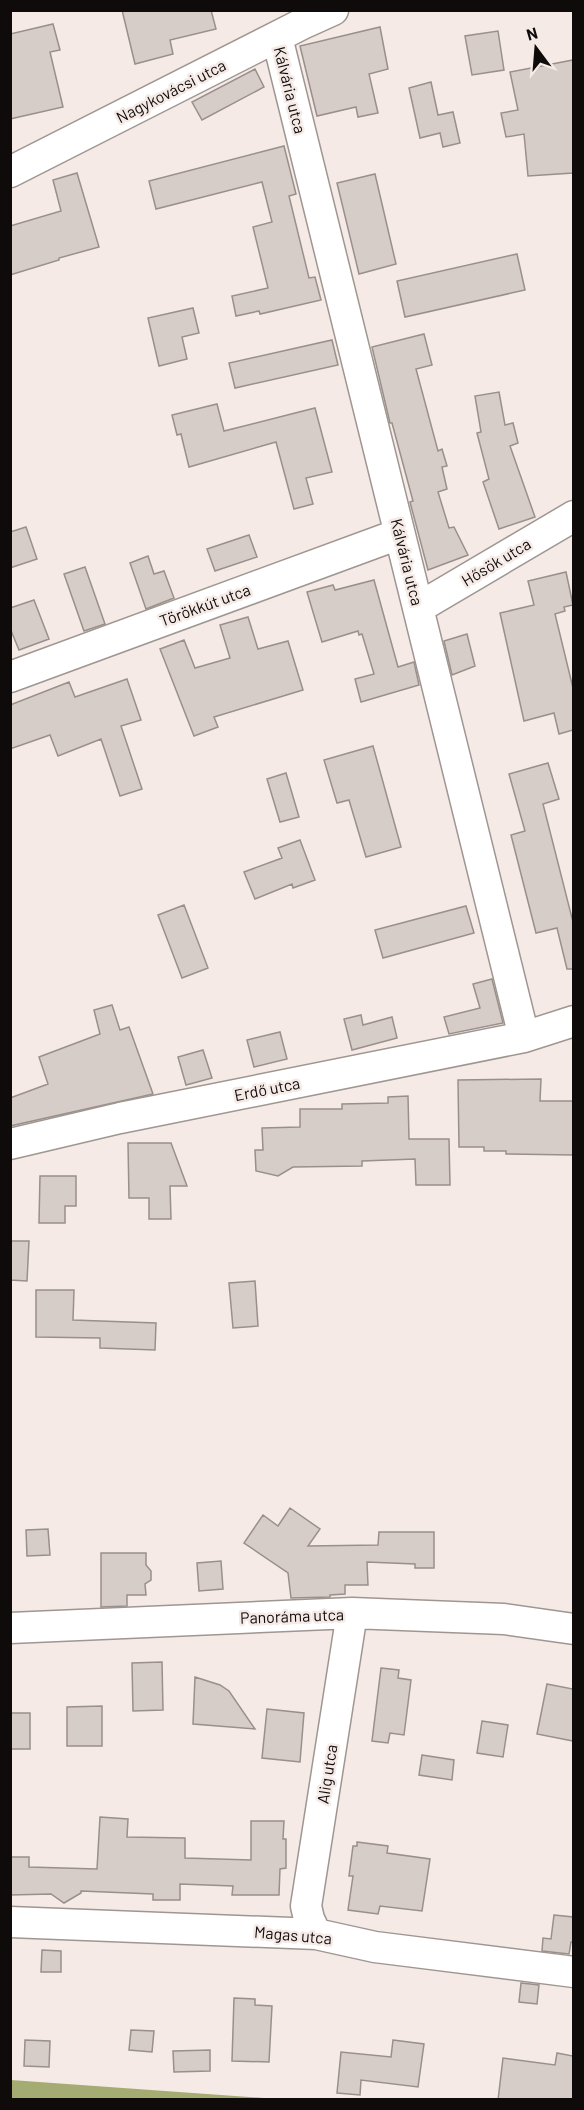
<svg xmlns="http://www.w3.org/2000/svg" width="584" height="2110" font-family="Barlow,sans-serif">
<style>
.forest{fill:#a5ac73}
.building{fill:#d7cdc8;stroke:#998f8b;stroke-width:1.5}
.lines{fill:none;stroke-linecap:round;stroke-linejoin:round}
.minor-casing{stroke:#9f9691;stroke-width:33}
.minor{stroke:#fff;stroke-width:30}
.labels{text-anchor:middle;stroke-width:5;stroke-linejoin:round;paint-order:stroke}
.street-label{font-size:16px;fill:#0f0b0a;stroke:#f5eae6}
</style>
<rect width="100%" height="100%" fill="#f5eae6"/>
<path class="forest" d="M10 2080H11L278 2099H11Z"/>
<path class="building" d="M122 10H211L216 29 170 40 173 54 135 64Z
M53 24 60 50 50 52 63 107 10 119V34Z
M380 27 388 69 369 74 378 113 358 117 356 107 317 116 300 46Z
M498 31 504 70 472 75 465 36Z
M573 60V173L528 176 524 134 506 137 501 113 518 110 510 72Z
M255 69 264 87 202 120 192 102Z
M431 82 438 115 453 112 460 143 443 147 440 133 420 138 409 88Z
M284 146 296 194 289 196 309 278 315 277 321 300 260 314 259 311 236 316 232 296 268 288 253 227 272 222 262 182 156 209 149 181Z
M77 173 99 247 59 258V260L10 275V226L61 211 53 180Z
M375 174 396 264 359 274 337 183Z
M517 254 525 290 405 317 397 281Z
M193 308 199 333 182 337 187 359 159 366 148 318Z
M424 334 432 365 416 369 438 451 442 449 447 466 442 467 447 489 438 492 449 528 454 527 468 555 428 570 410 502 413 501 392 423H390L372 347Z
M332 340 338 365 235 388 229 363Z
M499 392 505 425 513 423 518 443 510 446 535 517 499 529 483 482 489 479 477 433 481 432 475 396Z
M217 404 224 431 315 408 332 472 306 478 313 504 294 509 276 442 189 467 181 434 177 435 172 415Z
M26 527 37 559 10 568V532Z
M249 535 257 557 215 571 207 549Z
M148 556 154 574 164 571 174 598 146 609 130 563Z
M85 567 105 624 84 631 64 574Z
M566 572 573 605 564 607 565 611 555 614 573 688V730L559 734 554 713 524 721 500 613 534 605 528 581Z
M374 580 398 667 414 662 419 685 361 702 355 679 374 674 362 634 359 635 358 631 322 642 307 592 333 585 335 590Z
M34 600 49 639 19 650 10 628V608Z
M248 617 258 649 288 641 303 690 214 717 218 727 194 736 160 649 184 640 195 668 230 658 220 625Z
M467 634 475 666 452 675 444 641Z
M127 679 141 720 121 726 142 789 120 796 101 739 58 756 50 735 10 749V705L69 682 75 697Z
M373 746 401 847 366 857 349 800 337 803 324 760Z
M548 763 559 799 543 804 573 922V969H567L557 928 536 933 511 835 525 831 509 774Z
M286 773 299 817 280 822 267 779Z
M300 840 315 880 293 888 292 884 255 899 244 872 282 858 278 848Z
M184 905 208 968 182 978 158 915Z
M466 906 474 933 383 958 375 930Z
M492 979 503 1023 449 1034 444 1017 480 1008 473 984Z
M112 1005 120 1030 129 1027 153 1094 10 1126V1098L48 1084 39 1057 100 1034 94 1010Z
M361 1015 363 1025 392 1017 397 1038 352 1050 344 1019Z
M280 1032 287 1059 254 1067 247 1040Z
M203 1050 212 1078 186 1085 178 1057Z
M541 1079 540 1101H573V1155L506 1154V1151H484V1147H459L458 1080Z
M408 1096 409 1139H449L450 1185H416L415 1159 362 1161V1166L293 1167 278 1176 256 1171 255 1150H263L262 1128 300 1127V1109H342V1104L388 1103V1097Z
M128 1143H171L187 1186H170L171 1219H149V1198H129Z
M40 1176H76V1206H65V1223H39Z
M10 1241H29L27 1281 10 1280Z
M255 1281 258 1326 233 1328 229 1283Z
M36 1290H74L73 1320 156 1323 155 1350 100 1348V1338L36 1337Z
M290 1508 320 1529 308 1546 378 1545 379 1532H434V1568H415V1564L367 1562 368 1585H345V1594L330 1595V1597L291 1598 288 1573 244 1543 263 1515 278 1526Z
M48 1529 50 1555 27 1556 26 1530Z
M101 1553H146V1565L151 1571V1580L145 1584 146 1595H127V1606L101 1607Z
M221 1561 223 1589 199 1591 197 1563Z
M162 1662 163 1710 133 1711 132 1663Z
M381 1668 399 1670 398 1678 411 1680 404 1735 390 1733 388 1743 372 1741Z
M195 1677 220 1685 229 1691 255 1729 193 1724Z
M547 1684 573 1689V1741L537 1734Z
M102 1706V1746H67V1707Z
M267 1709 304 1713 300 1762 262 1758Z
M10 1713H30V1749H10Z
M482 1721 508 1725 503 1757 477 1753Z
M422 1755 454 1760 452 1780 419 1775Z
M100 1817 128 1819 127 1837 185 1838V1858L251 1860V1821H284L283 1839H286V1868L280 1869 279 1895H232L233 1886 180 1884V1900H153V1894L81 1891V1893L64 1903 51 1894 10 1895V1857H29V1867L97 1869Z
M357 1842 388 1846 387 1853 430 1859 422 1911 380 1906 378 1914 348 1910 353 1876H349L353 1846H357Z
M554 1915 573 1917V1942H571L569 1954 542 1951 543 1938 551 1939Z
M42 1950 61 1951V1972H41Z
M521 1983 539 1985 537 2004 519 2002Z
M234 1998 255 1999V2005L272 2006 269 2062 232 2061Z
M131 2030 154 2031 152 2052 129 2050Z
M25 2040 50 2041 49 2067 24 2066Z
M393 2040 424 2044 418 2087 361 2080 360 2095 337 2093 341 2052 391 2057Z
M210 2050V2071L174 2072 173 2051Z
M557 2053 573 2056V2100H498L503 2058 555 2065Z"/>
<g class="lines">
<defs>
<path id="minor" d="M277 37 524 1037
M10 172 302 24 333 10
M418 608 574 516
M10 677 399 534
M10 1144 120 1118 524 1037 574 1021
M10 1628 352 1613 504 1619 574 1629
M10 1922 316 1934 375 1947 574 1972
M316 1934 309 1919 306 1906 352 1613"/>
</defs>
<use href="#minor" class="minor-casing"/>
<use href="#minor" class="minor"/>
</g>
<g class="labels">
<g class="street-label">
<text transform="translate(290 90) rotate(76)" y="6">Kálvária utca</text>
<text transform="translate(171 91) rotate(-27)" y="6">Nagykovácsi utca</text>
<text transform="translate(407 562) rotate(76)" y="6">Kálvária utca</text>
<text transform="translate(496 562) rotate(-31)" y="6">Hősök utca</text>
<text transform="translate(205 605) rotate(-20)" y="6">Törökkút utca</text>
<text transform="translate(267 1089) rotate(-11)" y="6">Erdő utca</text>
<text transform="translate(292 1616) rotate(-2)" y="6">Panoráma utca</text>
<text transform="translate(327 1774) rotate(-81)" y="6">Alig utca</text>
<text transform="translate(293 1935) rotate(5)" y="6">Magas utca</text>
</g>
</g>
<rect width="584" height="2110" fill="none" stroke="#0f0b0a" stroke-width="24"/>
<g transform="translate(536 48) rotate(344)" stroke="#f5eae6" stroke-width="4.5" paint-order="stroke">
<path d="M0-4.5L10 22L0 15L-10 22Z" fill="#0f0b0a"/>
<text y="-9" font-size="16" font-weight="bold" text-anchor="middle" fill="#0f0b0a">N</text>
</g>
</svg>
